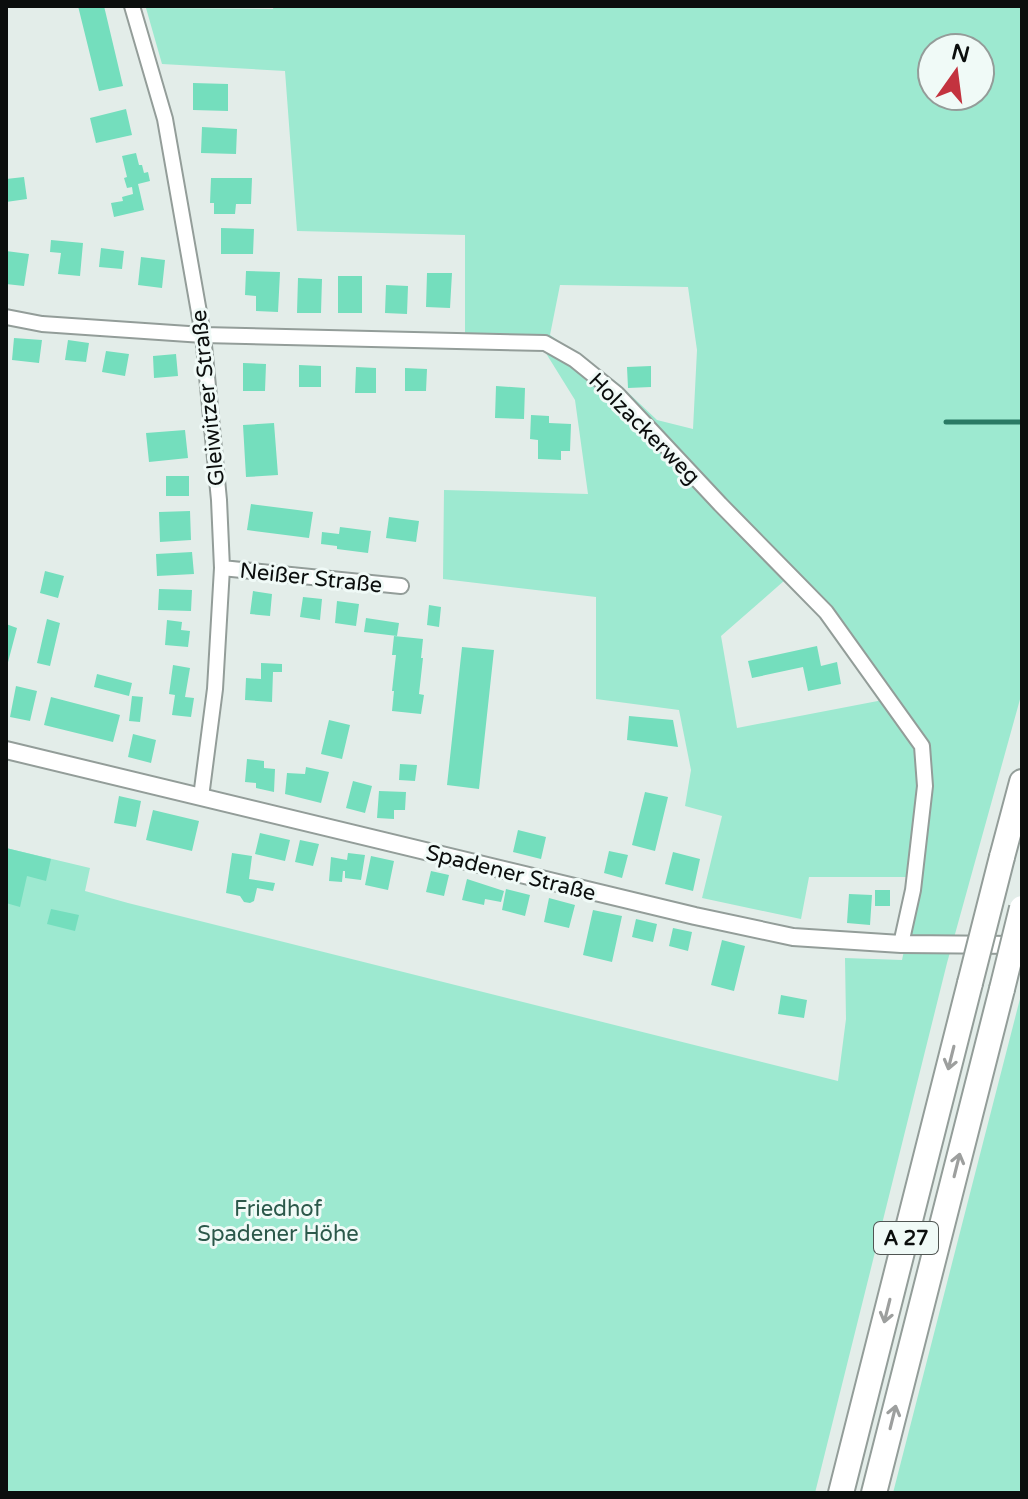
<svg xmlns="http://www.w3.org/2000/svg" width="1028" height="1499" font-family="'Varela Round',sans-serif">
<style>
.green{fill:#9de9d0;fill-rule:evenodd}
.lines{fill:none;stroke-linecap:round;stroke-linejoin:round}
.stream{stroke:#2a7a64;stroke-width:5}
.building{fill:#74debd}
.minor-casing{stroke:#939d99;stroke-width:18}
.tertiary-casing{stroke:#939d99;stroke-width:20}
.motorway-casing{stroke:#939d99;stroke-width:28}
.minor{stroke:#fff;stroke-width:14}
.tertiary{stroke:#fff;stroke-width:16}
.motorway{stroke:#fff;stroke-width:24}
.motorway-bridge-casing{stroke:#939d99;stroke-width:28;stroke-linecap:butt}
.motorway-bridge{stroke:#fff;stroke-width:24}
.oneway{stroke:#9d9f9e}
.labels{text-anchor:middle;stroke-width:6;stroke-linejoin:round;paint-order:stroke}
.shield{fill:#f0faf7;stroke:#505553;stroke-width:2}
.shield-label{font-size:20px;font-weight:bold;fill:#0b0e0d}
.street-label{font-size:22px;fill:#0b0e0d;stroke:#f0faf7}
.park-label{font-size:22px;fill:#2b584a;stroke:#f0faf7}
</style>
<rect width="100%" height="100%" fill="#e3ede9"/>
<path class="green" d="M274 6H1022V692L947 963 815 1493H6V848L90 868 85 891 128 903 838 1081 846 1019 845 958 902 960 920 877H809L801 919 702 898 722 816 685 806 691 770 679 710 596 699V597L443 579 444 490 588 494 575 400 534 334 465 335V235L297 231 285 71 162 64 146 8 273 9ZM932 48H980V96H932ZM560 285 688 287 697 350 693 429 657 420 619 384 550 335ZM785 580 823 618 883 700 737 728 721 636Z
M1022 991V1493H893Z"/>
<g class="lines">
<path class="stream" d="M946 422H1022"/>
</g>
<path class="building" d="M78 6H104L123 86 99 91Z
M193 83 228 84V111L193 110Z
M126 109 132 135 96 143 90 118Z
M202 127 237 129 236 154 201 153Z
M136 153 139 165H142L144 173 148 172 150 181 138 184 144 210 114 217 111 203 123 201 122 197 133 194 132 187 127 188 124 178 127 177 122 156Z
M24 177 27 199 6 202V179Z
M211 178H252L251 204H236L235 214H214V203H210Z
M221 228 254 229 253 254H221Z
M51 240 83 243 80 276 58 274 61 253 50 252Z
M101 248 124 251 122 269 99 267Z
M6 251 29 254 24 286 6 284Z
M141 257 165 260 162 288 138 285Z
M246 271 280 272 278 312 256 311V296L245 295Z
M427 273H452L450 308 426 307Z
M338 276H362V313H338Z
M298 278 322 279 321 313H297Z
M386 285 408 286 407 314 385 313Z
M14 338 42 340 39 363 12 360Z
M68 340 89 343 86 362 65 360Z
M106 351 129 354 125 376 102 372Z
M176 354 178 376 154 378 153 356Z
M243 363 266 364 265 391H243Z
M299 365 321 366V387H299Z
M651 366V387L628 388 627 367Z
M356 367 376 368V393H355Z
M405 368 427 369 426 391H405Z
M496 386 525 388 524 419 495 418Z
M531 415 549 416V423L571 424 570 451H561V460L538 459V440L530 439Z
M274 423 278 475 246 477 243 425Z
M185 430 188 458 149 462 146 433Z
M166 476H189V496H166Z
M251 504 313 512 309 538 247 530Z
M190 511 191 540 160 542 159 512Z
M389 517 419 521 416 542 386 538Z
M340 527 371 531 368 553 337 549V546L321 544 322 532 339 534Z
M192 552 194 574 157 576 156 554Z
M45 571 64 576 58 598 40 593Z
M159 589 192 590 191 611 158 610Z
M253 591 272 594 270 616 250 614Z
M303 597 322 599 320 620 300 617Z
M337 601 359 604 356 626 335 623Z
M429 605 441 607 439 627 427 625Z
M366 618 399 623 397 636 364 632Z
M47 619 60 623 50 666 37 663Z
M167 620 182 622 181 630 190 631 188 647 165 645Z
M6 624 17 628 7 666 6 665Z
M394 636 423 639 421 658H423L419 694 424 695 421 714 392 711 394 691H392L396 655H392Z
M817 646 821 666 837 662 841 684 808 691 803 667 752 678 748 661Z
M462 647 494 650 479 789 447 785Z
M261 663 282 664V672H273L272 702 245 700 246 678 261 679Z
M173 665 190 668 185 697 194 698 191 717 172 715 175 695 169 694Z
M97 674 132 683 129 696 94 687Z
M16 686 37 691 30 721 10 717Z
M132 696 143 697 140 722 129 721Z
M51 697 120 715 113 742 44 725Z
M629 716 673 720 678 747 627 740Z
M329 720 350 725 342 759 321 754Z
M133 734 156 740 151 763 128 757Z
M247 759 264 761V768L275 769 274 792 256 788V783L245 782Z
M400 764 417 765 415 781 399 780Z
M306 767 329 772 321 803 285 794 287 773 305 774Z
M353 781 372 786 365 813 346 808Z
M379 791 406 792 405 810H394V819L377 818Z
M645 792 668 797 655 851 632 845Z
M119 796 141 801 136 827 114 823Z
M153 810 199 821 192 851 146 840Z
M518 830 546 837 541 859 513 852Z
M260 833 290 840 285 861 255 854Z
M300 840 319 844 313 866 295 862Z
M6 848 51 859 46 881 27 876 20 907 6 903Z
M609 851 628 855 622 878 604 873Z
M673 852 700 859 693 891 665 884Z
M232 853 252 856 249 879 275 883 273 891 257 888 254 901 250 903 244 902 240 896 226 893Z
M348 853 365 855 361 880 345 878V871H343L342 882 329 881 331 857 347 860Z
M371 856 394 861 388 890 365 885Z
M431 871 449 875 444 896 426 892Z
M467 879 504 891 501 902 485 899 484 905 462 900Z
M506 889 530 895 525 916 502 910Z
M875 890H890V906H875Z
M849 894 872 895 870 925 847 923Z
M549 898 575 905 569 928 544 922Z
M51 909 79 915 75 931 47 924Z
M593 910 622 916 612 962 583 955Z
M636 919 657 924 653 942 632 937Z
M673 928 692 932 688 951 669 946Z
M722 940 745 946 734 991 711 985Z
M781 995 807 1000 804 1018 778 1014Z"/>
<g class="lines">
<defs>
<path id="minor" d="M132 6 165 119 203 335 219 500 222 568 215 689 201 797
M6 317 42 324 203 335 545 343 575 360 617 394 720 504 826 612 922 746 925 786 913 890 901 944
M222 568 401 586"/>
<path id="tertiary" d="M6 750 695 916 793 937 901 944 1022 945"/>
<path id="motorway" d="M1002 857 1022 782
M841 1493 970 983
M874 1493 1002 989"/>
</defs>
<use href="#minor" class="minor-casing"/>
<use href="#tertiary" class="tertiary-casing"/>
<use href="#motorway" class="motorway-casing"/>
<use href="#minor" class="minor"/>
<use href="#tertiary" class="tertiary"/>
<use href="#motorway" class="motorway"/>
<defs>
<path id="motorway-bridge" d="M970 983 1002 857
M1002 989 1022 908"/>
</defs>
<use href="#motorway-bridge" class="motorway-bridge-casing"/>
<use href="#motorway-bridge" class="motorway-bridge"/>
</g>
<defs><path id="oneway-shaft" d="M-6 0H5M1.5-3L5.5 0L1.5 3" fill="none" stroke-width="1.6" stroke-linecap="round" stroke-linejoin="round" transform="scale(2)"/></defs>
<g class="oneway">
<use href="#oneway-shaft" transform="translate(951 1058) rotate(104)"/>
<use href="#oneway-shaft" transform="translate(957 1165) rotate(-76)"/>
<use href="#oneway-shaft" transform="translate(887 1311) rotate(104)"/>
<use href="#oneway-shaft" transform="translate(893 1417) rotate(-76)"/>
</g>
<g class="labels">
<rect class="shield" x="874" y="1222" width="64" height="32" rx="6"/>
<g class="shield-label">
<text x="906" y="1245">A 27</text>
</g>
<g class="street-label">
<text transform="translate(207 398) rotate(-96)" y="8">Gleiwitzer Straße</text>
<text transform="translate(645 428) rotate(45)" y="8">Holzackerweg</text>
<text transform="translate(311 577) rotate(6)" y="8">Neißer Straße</text>
<text transform="translate(511 872) rotate(14)" y="8">Spadener Straße</text>
</g>
<g class="park-label">
<text x="278" y="1216">Friedhof<tspan x="278" dy="25">Spadener Höhe</tspan></text>
</g>
</g>
<rect width="1028" height="1499" fill="none" stroke="#0b0e0d" stroke-width="16"/>
<g transform="translate(956 72) rotate(14)"><circle r="38" fill="#f0faf7" stroke="#949c99" stroke-width="2"/>
<path d="M0-6L14 30L0 20L-14 30Z" fill="#c3333f"/>
<text y="-12" font-size="22" font-weight="bold" text-anchor="middle" fill="#0b0e0d">N</text>
</g>
</svg>
